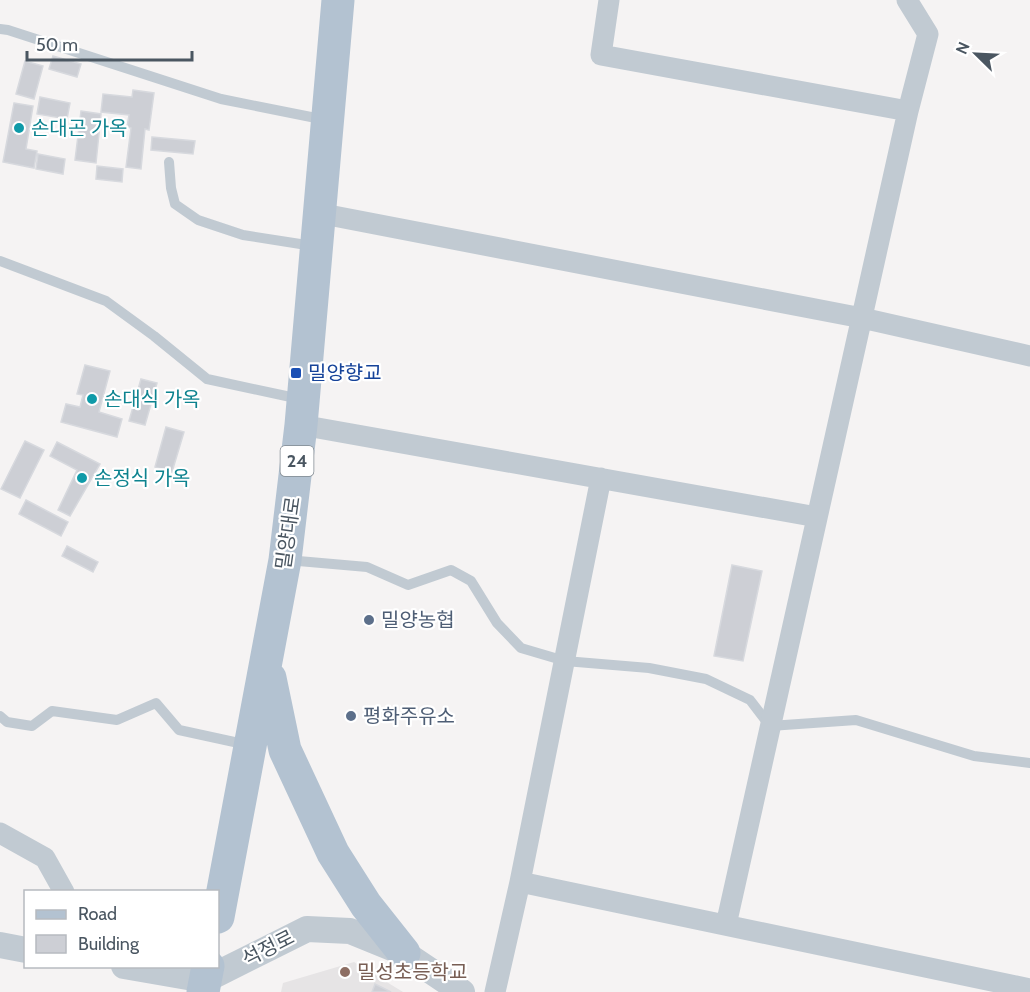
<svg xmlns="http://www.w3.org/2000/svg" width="1030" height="992" font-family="Cabin,'Noto Sans KR',sans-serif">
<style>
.education{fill:#e6e4e5}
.building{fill:#cdcfd5;stroke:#d7d9de;stroke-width:1.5}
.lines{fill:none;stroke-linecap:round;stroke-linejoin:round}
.service{stroke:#c1cad2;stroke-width:10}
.minor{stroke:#c1cad2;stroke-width:21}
.tertiary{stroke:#c1cad2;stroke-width:26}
.primary{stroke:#b3c2d1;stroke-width:33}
.culture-dot{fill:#0f9aa8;stroke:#fff;stroke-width:2}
.transit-dot{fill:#1a4fb4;stroke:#fff;stroke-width:2}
.service-dot{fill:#5c6f8a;stroke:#fff;stroke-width:2}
.education-dot{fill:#8d6e63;stroke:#fff;stroke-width:2}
.labels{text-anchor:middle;stroke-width:4.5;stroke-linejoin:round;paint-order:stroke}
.shield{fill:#fff;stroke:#808990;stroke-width:1.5}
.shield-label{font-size:18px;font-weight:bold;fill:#4a5661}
.culture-label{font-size:20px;fill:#0d838f;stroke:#fff;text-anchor:start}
.transit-label{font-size:20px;fill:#164399;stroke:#fff;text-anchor:start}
.street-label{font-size:20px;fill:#4a5661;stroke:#fff}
.service-label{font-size:20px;fill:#4e5e75;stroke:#fff;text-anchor:start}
.education-label{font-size:20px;fill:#785e54;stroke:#fff;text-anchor:start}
</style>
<rect width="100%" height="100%" fill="#f5f3f3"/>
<path class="education" d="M354 962 403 992H281L283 983Z"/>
<path class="building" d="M53 56 81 64 77 77 49 69Z
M25 61 43 66 34 99 16 94Z
M133 90 154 93 149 130 145 129 141 169 126 167 131 128 127 127 129 115 101 112 103 94 132 97Z
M40 97 70 103 67 119 37 114Z
M14 103 33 106 26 149 37 151 34 168 3 162Z
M81 111 101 114 96 163 75 160Z
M152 137 195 141 193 154 151 150Z
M38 154 65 159 63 174 36 169Z
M97 166 123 169 122 182 96 179Z
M85 365 110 371 99 412 122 419 117 437 61 422 66 404 80 407 83 395 77 394Z
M141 379 157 383 145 425 129 421Z
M166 427 184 432 172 472 155 467Z
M25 441 44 450 20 498 1 489Z
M57 442 100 464 70 516 58 510 77 470 50 456Z
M26 500 68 522 61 536 19 514Z
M67 546 98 562 93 572 62 556Z
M732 565 762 571 743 661 714 656Z
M375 984 391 992H372Z"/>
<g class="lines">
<path class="service" d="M0 29 8 30 221 99 326 120
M169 162 171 188 175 204 198 220 243 235 313 246
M0 261 106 301 154 336 207 379 300 399
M287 560 367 567 408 585 451 570 471 581 497 623 521 648 565 661 649 668 706 679 750 700 770 726 856 720 974 756 1030 763
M0 716 7 722 32 726 52 711 117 720 156 703 179 730 248 745"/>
<path class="minor" d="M609 0 601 55 908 111 726 925
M907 0 928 34 908 111
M318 213 862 318 1030 356
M301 425 817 517
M0 833 45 858 64 892
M520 882 1030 989
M495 992 520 882 601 478"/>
<path class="tertiary" d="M0 945 26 950
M124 966 205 980 307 929 350 931 404 953 462 992"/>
<path class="primary" d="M270 678 285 750 333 853 366 905 404 953
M218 917 285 560 301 425 338 0
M203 992 208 966"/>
</g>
<g class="culture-dot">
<circle cx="19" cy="128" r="6"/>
<circle cx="92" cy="399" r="6"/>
<circle cx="82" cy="478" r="6"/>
</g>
<rect class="transit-dot" x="290" y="367" width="12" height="12" rx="3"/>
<g class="service-dot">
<circle cx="369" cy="620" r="6"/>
<circle cx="351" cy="716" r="6"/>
</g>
<circle class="education-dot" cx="345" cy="972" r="6"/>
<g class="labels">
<rect class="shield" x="280.5" y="446" width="33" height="30" rx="4.5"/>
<g class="shield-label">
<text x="297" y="467">24</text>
</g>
<g class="culture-label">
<text x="31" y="135">손대곤 가옥</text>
<text x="104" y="406">손대식 가옥</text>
<text x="94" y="485">손정식 가옥</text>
</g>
<g class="transit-label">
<text x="308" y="380">밀양향교</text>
</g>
<g class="street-label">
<text transform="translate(288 533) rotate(-82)" y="7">밀양대로</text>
<text transform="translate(268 948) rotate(-27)" y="7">석정로</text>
</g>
<g class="service-label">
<text x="381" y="627">밀양농협</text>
<text x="363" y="723">평화주유소</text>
</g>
<g class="education-label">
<text x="357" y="979">밀성초등학교</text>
</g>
</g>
<rect x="24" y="890" width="195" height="78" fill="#ffffff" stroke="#b7bbc0" stroke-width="1.5"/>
<rect x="36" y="910" width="30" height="9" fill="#b3c2d1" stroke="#b7bbc0" stroke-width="1.5"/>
<text x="78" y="920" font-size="18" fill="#4a5661">Road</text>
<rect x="36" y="935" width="30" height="18" fill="#cdcfd5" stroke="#b7bbc0" stroke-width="1.5"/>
<text x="78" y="950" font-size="18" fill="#4a5661">Building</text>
<g transform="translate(976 54) rotate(294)" stroke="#ffffff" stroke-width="4.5" paint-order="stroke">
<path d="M0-4.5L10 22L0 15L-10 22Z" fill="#4a5661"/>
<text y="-9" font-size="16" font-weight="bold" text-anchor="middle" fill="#4a5661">N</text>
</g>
<path d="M27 51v9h165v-9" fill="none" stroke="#4a5661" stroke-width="3"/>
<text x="36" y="51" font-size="18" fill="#4a5661" stroke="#ffffff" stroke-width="4.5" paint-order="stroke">50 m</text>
</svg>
